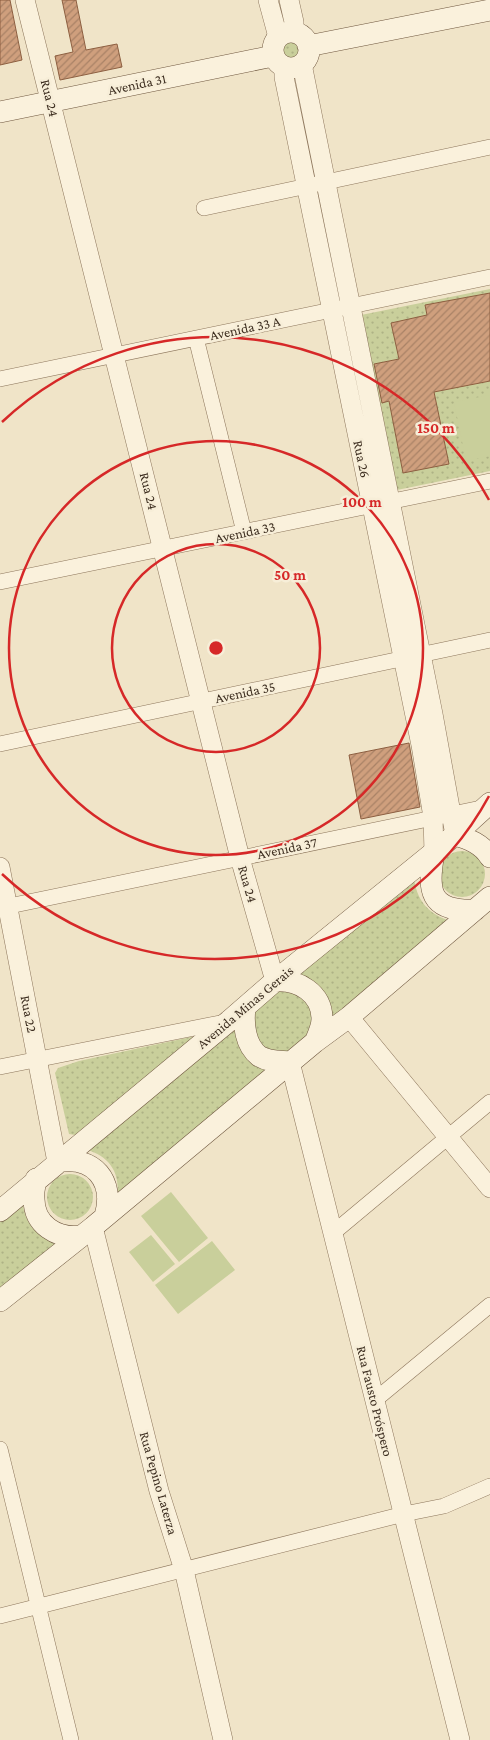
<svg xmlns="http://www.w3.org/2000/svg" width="490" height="1740" font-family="'Crimson Pro',serif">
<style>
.grass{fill:url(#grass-dots)}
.pitch{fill:#c9cf9b}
.building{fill:url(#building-hatch);stroke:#8d5f41}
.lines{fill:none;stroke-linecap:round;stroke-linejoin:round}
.minor-casing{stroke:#8d765c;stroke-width:16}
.tertiary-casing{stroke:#8d765c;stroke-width:20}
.secondary-casing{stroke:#6f573f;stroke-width:22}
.minor{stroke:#faf1dc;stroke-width:15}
.tertiary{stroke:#faf1dc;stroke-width:19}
.secondary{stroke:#faf1dc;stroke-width:21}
.ring{fill:none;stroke:#d62828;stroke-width:2.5}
.labels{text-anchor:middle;stroke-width:5;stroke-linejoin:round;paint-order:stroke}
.street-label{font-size:14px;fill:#3d2e20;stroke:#f7eed8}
.centre{fill:#d62828;stroke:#f7eed8;stroke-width:2.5}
.ring-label{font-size:15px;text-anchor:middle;font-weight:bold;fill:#d62828;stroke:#f7eed8;stroke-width:5;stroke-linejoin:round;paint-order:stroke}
</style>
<defs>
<pattern id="grass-dots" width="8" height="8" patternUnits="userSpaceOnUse" patternTransform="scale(1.25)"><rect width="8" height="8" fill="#c9cf9b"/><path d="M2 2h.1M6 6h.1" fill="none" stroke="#aeb285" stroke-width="1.8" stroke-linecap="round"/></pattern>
<pattern id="building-hatch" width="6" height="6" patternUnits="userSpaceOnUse" patternTransform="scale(1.25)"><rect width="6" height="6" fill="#cf9f7d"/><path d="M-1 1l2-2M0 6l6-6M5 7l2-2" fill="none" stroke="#a98266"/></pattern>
</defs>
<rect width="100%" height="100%" fill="#f0e4c8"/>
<path class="grass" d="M280 48a10 10 0 1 1 20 0a10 10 0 1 1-20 0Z
M490 289V471L397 490 361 315Z
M439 874a23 23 0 1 1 46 0a23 23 0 1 1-46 0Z
M414 877C416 900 429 915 451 921L325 1024 291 977Z
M285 989 312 1003V1034L290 1053 266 1052 251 1034 255 1008 274 992Z
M236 1022 274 1067 117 1196C121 1171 107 1154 83 1149Z
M191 1037H194L75 1135 69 1134 55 1073 58 1068 79 1061Z
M47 1197a23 23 0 1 1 46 0a23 23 0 1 1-46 0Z
M22 1199C25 1226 36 1234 59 1244L0 1293V1218Z"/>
<path class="pitch" d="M490 395V456L466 461 454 402Z
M171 1192 208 1238 179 1262 141 1216Z
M151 1235 175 1264 153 1282 129 1252Z
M212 1241 235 1270 178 1314 155 1285Z"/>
<path class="building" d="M0 0H10L22 60 0 65Z
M62 0H76L86 50 117 44 122 67 60 80 55 56 73 52Z
M490 293V381L434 392 449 464 403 473 389 401 382 403 374 364 399 359 391 323 427 315 425 305Z
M409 743 420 807 361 819 349 755Z"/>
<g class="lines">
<defs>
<path id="minor" d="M204 208 490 147
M196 338 244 532
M0 379 490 277
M0 582 490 481
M0 744 490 640
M0 908 486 807
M0 1067 225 1022
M333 1233 490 1102
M375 1400 490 1305
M0 1449 71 1740
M0 1616 404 1514 444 1506 490 1486"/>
<path id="tertiary" d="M25 0 240 858 275 981
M268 0 278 37
M289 0 294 22V32
M304 63 303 69 433 714 455 835
M284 67V77L421 745 433 817 434 853
M0 867 57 1162
M349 1017 490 1188
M290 1062 460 1740
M93 1227 159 1491 184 1570 223 1740"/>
<path id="secondary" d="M273 50a18 18 0 1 1 36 0a18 18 0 1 1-36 0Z
M308 46 490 10
M0 112 273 56
M455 835C469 839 482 844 490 857
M434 853C427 890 429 912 475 910
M275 981C298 979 322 993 322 1019 322 1027 318 1035 315 1042
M245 1008C243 1024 245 1045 259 1056 268 1062 281 1061 290 1062
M57 1162C94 1155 115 1181 105 1216
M36 1179C35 1186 33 1192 34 1199 34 1225 57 1239 81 1236
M0 1211 229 1021 275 981 455 835 490 803
M0 1301 93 1227 315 1042 349 1017 490 897"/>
</defs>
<use href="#minor" class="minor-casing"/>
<use href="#tertiary" class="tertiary-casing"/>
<use href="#secondary" class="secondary-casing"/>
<use href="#minor" class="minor"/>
<use href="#tertiary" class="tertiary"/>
<use href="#secondary" class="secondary"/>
</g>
<g class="ring">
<circle cx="216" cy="648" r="104"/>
<circle cx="216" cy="648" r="207"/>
<path d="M489 796A311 311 0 0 1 2 874M2 422A311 311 0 0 1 489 500"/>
</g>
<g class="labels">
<g class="street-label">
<text transform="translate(137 84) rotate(-12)" y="5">Avenida 31</text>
<text transform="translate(50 98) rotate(76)" y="5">Rua 24</text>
<text transform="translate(245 328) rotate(-12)" y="5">Avenida 33 A</text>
<text transform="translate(362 459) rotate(78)" y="5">Rua 26</text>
<text transform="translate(149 491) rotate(76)" y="5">Rua 24</text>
<text transform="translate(245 532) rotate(-12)" y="5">Avenida 33</text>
<text transform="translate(245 692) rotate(-12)" y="5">Avenida 35</text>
<text transform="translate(287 848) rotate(-12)" y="5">Avenida 37</text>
<text transform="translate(248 884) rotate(74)" y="5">Rua 24</text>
<text transform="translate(245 1007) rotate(-40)" y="5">Avenida Minas Gerais</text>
<text transform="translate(29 1014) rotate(79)" y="5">Rua 22</text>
<text transform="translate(375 1401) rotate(76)" y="5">Rua Fausto Próspero</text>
<text transform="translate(159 1483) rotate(74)" y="5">Rua Pepino Laterza</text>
</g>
</g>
<circle cx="216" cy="648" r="8" class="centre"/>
<g class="ring-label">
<text x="436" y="433">150 m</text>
<text x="362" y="507">100 m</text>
<text x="290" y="580">50 m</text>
</g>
</svg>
